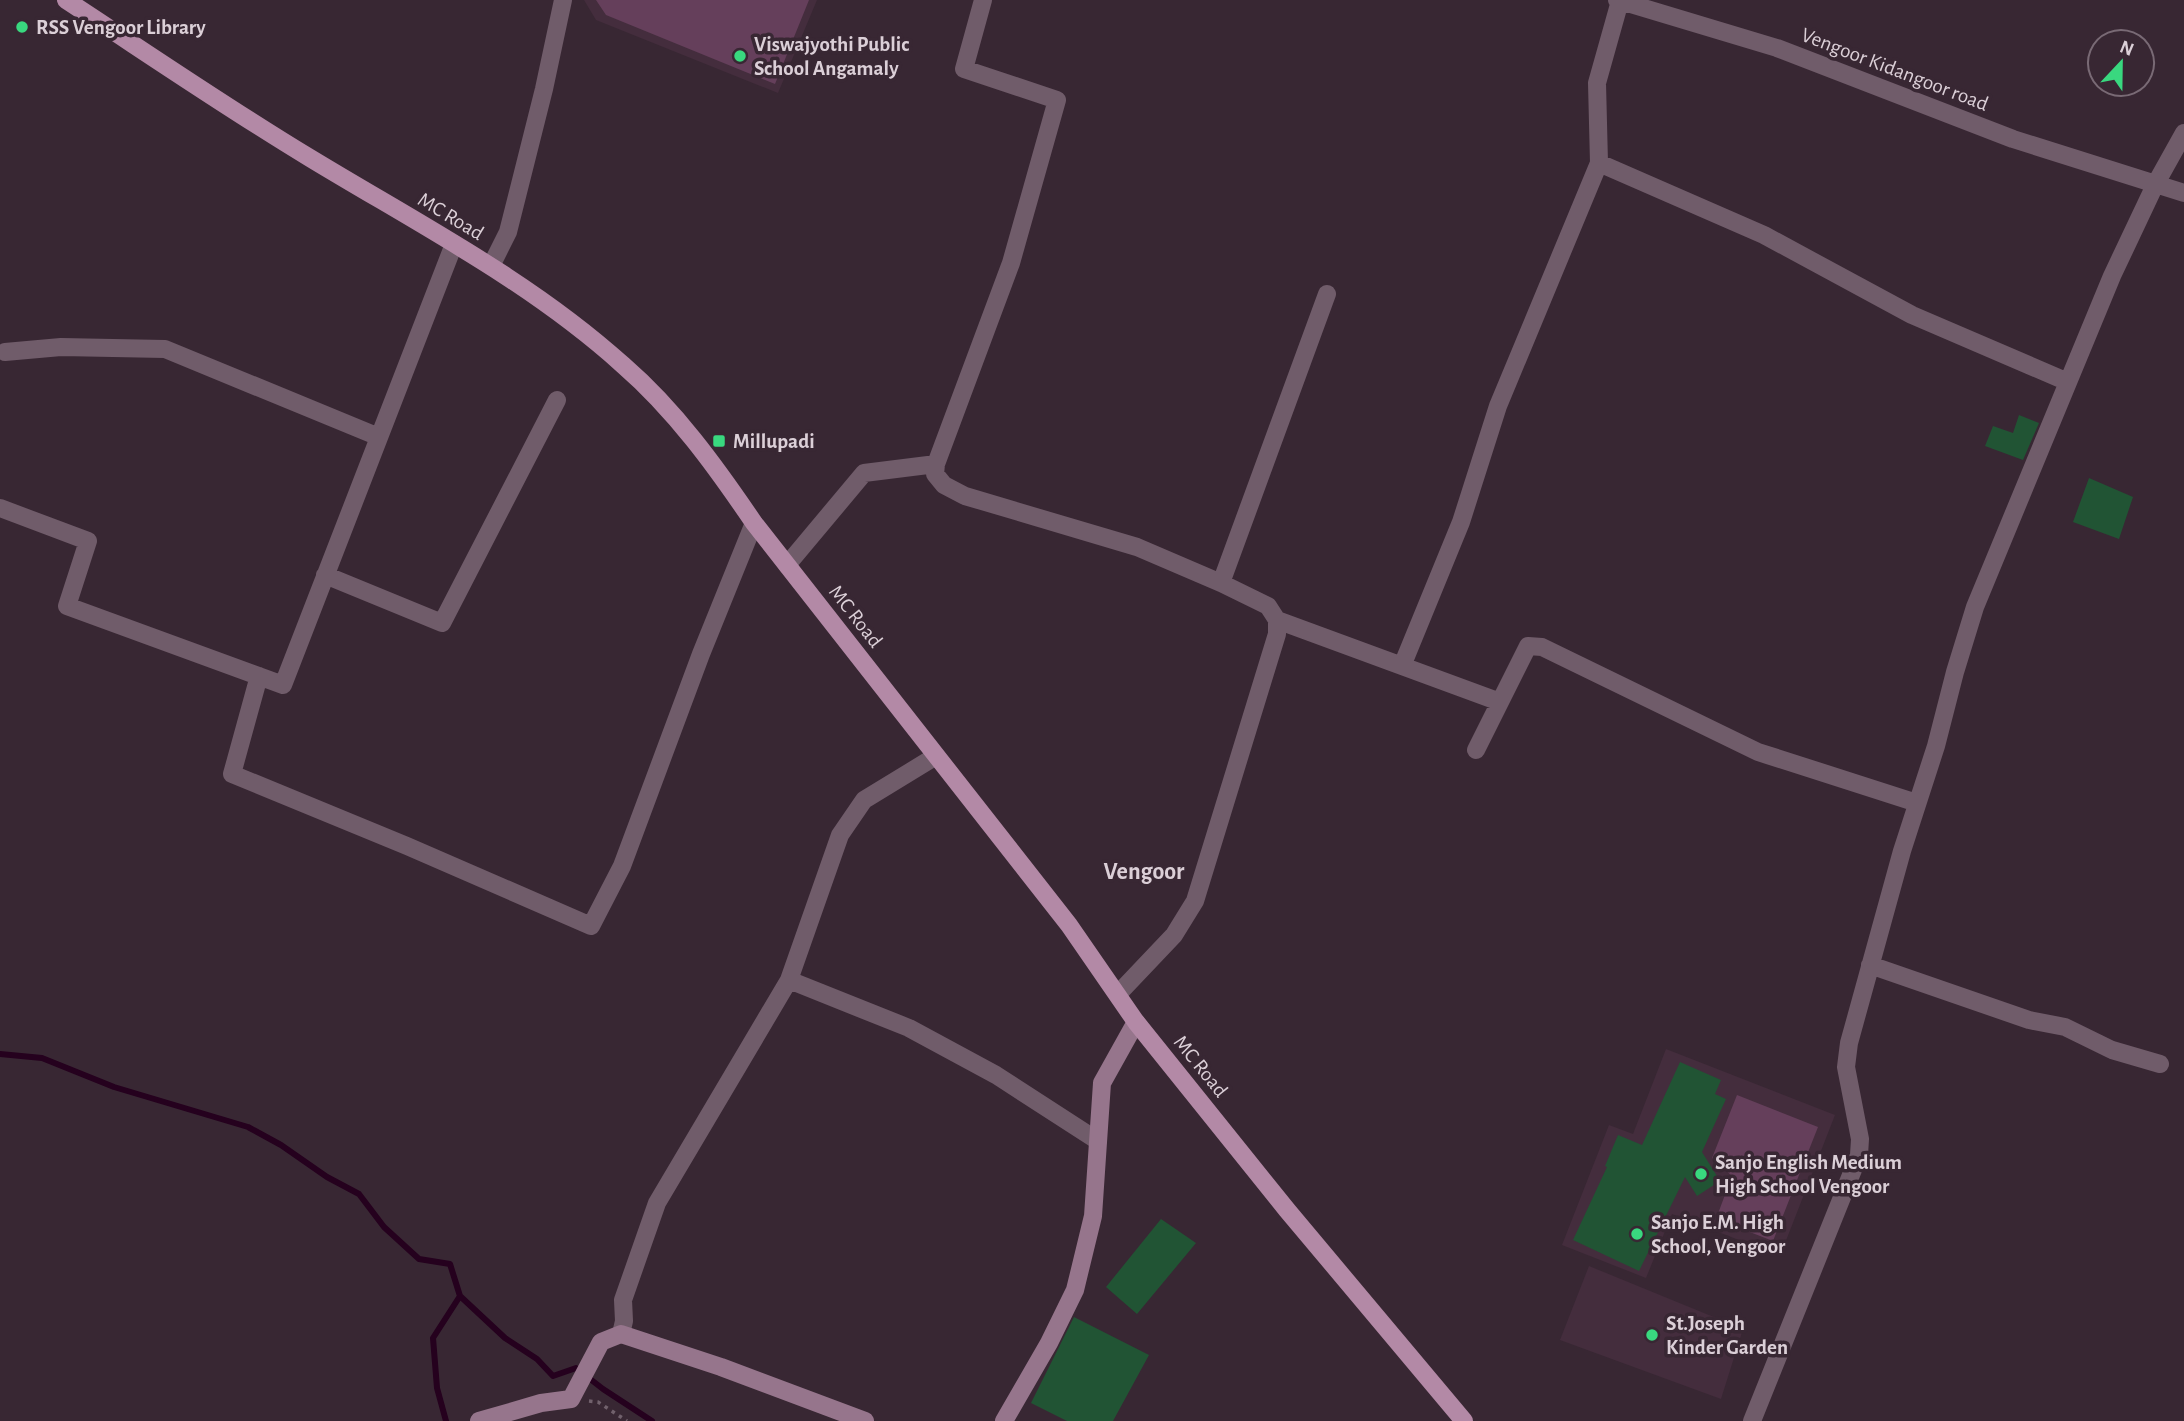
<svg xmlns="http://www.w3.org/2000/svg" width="2184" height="1421" font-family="'Alegreya Sans',sans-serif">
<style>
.built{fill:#442d3d}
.green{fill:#653f5b}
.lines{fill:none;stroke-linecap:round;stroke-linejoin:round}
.stream{stroke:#25011e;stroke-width:6}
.building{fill:#215434}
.path{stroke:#71616c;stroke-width:3.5;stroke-dasharray:3.5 5;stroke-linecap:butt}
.street{stroke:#705c6a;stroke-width:18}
.secondary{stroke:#96758c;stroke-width:18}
.primary{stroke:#b389a6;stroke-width:18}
.poi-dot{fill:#39d87f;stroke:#382733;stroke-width:2.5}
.labels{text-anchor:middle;stroke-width:7;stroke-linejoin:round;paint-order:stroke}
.poi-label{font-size:21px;font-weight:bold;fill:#dbcfd7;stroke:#382733;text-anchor:start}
.street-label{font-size:21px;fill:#dbcfd7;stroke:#382733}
.quarter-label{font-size:24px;font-weight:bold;fill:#dbcfd7;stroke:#382733}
</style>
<rect width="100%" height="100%" fill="#382733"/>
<path class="built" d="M584 0H817L778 93 596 20Z
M1666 1049 1835 1115 1780 1256 1672 1214 1646 1278 1562 1245 1609 1125 1633 1134Z
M1589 1266 1743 1329 1721 1399 1560 1340Z"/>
<path class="green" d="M596 0H809L775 84 606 15Z
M1737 1095 1818 1127 1773 1241 1716 1219 1732 1176 1712 1158Z"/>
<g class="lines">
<path class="stream" d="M0 1054 42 1058 114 1087 248 1127 281 1145 327 1177 359 1194 384 1227 419 1259 450 1264 460 1296 433 1338 437 1388 446 1421
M460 1296 505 1338 537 1359 553 1376 576 1368 603 1389 652 1421"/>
</g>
<path class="building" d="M2019 415 2039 423 2023 460 1985 446 1993 426 2013 433Z
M2089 478 2133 497 2119 539 2073 522Z
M1680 1062 1721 1080 1715 1094 1726 1099 1702 1152 1720 1181 1697 1196 1685 1177 1639 1271 1573 1240 1607 1167 1605 1166 1618 1135 1642 1145Z
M1161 1219 1196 1243 1137 1314 1106 1287Z
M1074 1317 1149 1355 1113 1421H1067L1031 1403Z"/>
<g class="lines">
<path class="path" d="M589 1401 598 1402 627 1421"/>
<path class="street" d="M983 0 964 69 1057 100 1011 263 936 464 935 474 944 485 965 496 1137 547 1221 583 1268 606 1277 620V634L1195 901 1174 935 1118 994
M1617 0 1777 48 2013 139 2184 193
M1599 163 1764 235 1912 315 2068 382
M491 266 508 232 544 89 563 0
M5 352 61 347 165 349 379 437
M0 508 88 541 67 606 283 685 454 244
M787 565 864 473 936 464
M325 575 442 623 557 400
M1221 583 1327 294
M1277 620 1500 702
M1402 666 1461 522 1498 406 1599 163 1597 83 1620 1
M259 676 232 774 407 846 591 926 622 866 701 654 754 523
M1476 750 1528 646 1542 647 1758 752 1917 803
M1870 965 2029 1020 2065 1027 2112 1050 2160 1064
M789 980 909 1028 996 1075 1098 1141
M621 1334 624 1321 623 1300 657 1203 789 980 840 835 864 800 936 756
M1752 1421 1859 1155 1860 1139 1846 1067 1849 1043 1902 851 1936 746 1955 672 1975 607 2112 276 2155 185 2184 133"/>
<path class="secondary" d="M479 1421 541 1403 571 1399 601 1342 621 1334 721 1367 865 1421
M1004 1421 1049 1343 1075 1290 1093 1216 1102 1083 1136 1022"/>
<path class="primary" d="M66 0C147 53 227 108 310 158 417 223 530 281 623 365 675 410 716 467 754 523L1069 925 1136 1022 1287 1210 1464 1421"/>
</g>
<g class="poi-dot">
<circle cx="22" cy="27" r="7"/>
<circle cx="740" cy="56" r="7"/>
<rect x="712" y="434" width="14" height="14" rx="3.5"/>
<circle cx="1701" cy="1174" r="7"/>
<circle cx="1637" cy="1234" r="7"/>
<circle cx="1652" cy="1335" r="7"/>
</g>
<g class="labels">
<g class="poi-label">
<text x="36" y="34">RSS Vengoor Library</text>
<text x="754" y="51">Viswajyothi Public<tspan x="754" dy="24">School Angamaly</tspan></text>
<text x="733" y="448">Millupadi</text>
<text x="1715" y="1169">Sanjo English Medium<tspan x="1715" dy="24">High School Vengoor</tspan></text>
<text x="1651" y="1229">Sanjo E.M. High<tspan x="1651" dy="24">School, Vengoor</tspan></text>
<text x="1666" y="1330">St.Joseph<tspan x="1666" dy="24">Kinder Garden</tspan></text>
</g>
<g class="street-label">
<text transform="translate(1895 69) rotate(21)" y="7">Vengoor Kidangoor road</text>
<text transform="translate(451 216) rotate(31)" y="7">MC Road</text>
<text transform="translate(856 616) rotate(52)" y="7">MC Road</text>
<text transform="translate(1201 1066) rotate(51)" y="7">MC Road</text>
</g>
<g class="quarter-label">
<text x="1144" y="879">Vengoor</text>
</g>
</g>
<g transform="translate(2121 63) rotate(22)"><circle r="33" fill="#382733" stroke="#796a75" stroke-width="2"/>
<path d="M0-5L12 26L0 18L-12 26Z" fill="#39d87f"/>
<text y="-10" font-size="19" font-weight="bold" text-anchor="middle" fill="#dbcfd7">N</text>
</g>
</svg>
